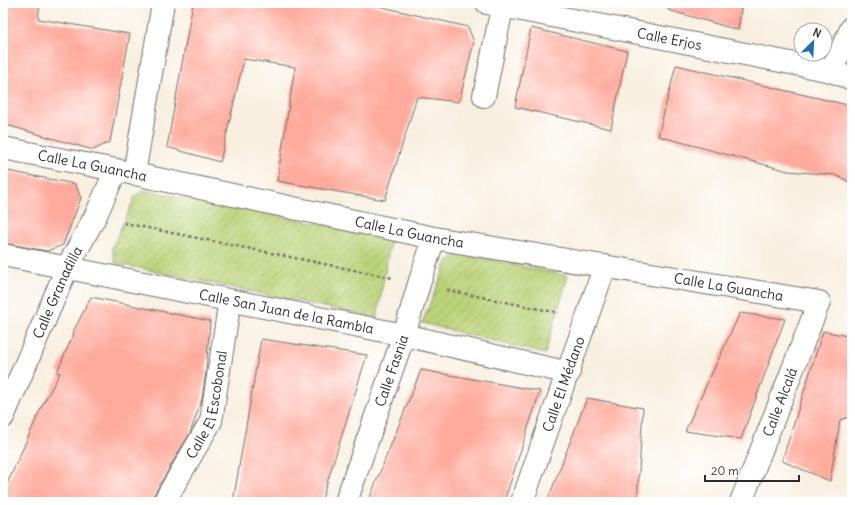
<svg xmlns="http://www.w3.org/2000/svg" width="855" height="505" font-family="Delius,sans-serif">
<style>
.garden{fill:url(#garden-furrows);stroke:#727f52}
.building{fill:#feab9d}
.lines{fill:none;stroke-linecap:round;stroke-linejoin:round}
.minor-casing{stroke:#73706a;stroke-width:24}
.path{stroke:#73706a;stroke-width:2.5;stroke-dasharray:3 3;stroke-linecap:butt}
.minor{stroke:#fff;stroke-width:22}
.labels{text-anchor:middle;stroke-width:3;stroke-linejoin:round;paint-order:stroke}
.street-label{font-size:14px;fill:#2b2b2b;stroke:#fff}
</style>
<defs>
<pattern id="garden-furrows" width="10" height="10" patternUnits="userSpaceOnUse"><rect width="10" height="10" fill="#bad378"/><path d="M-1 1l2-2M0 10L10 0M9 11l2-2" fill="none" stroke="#a0b568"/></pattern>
</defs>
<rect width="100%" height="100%" fill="#fff"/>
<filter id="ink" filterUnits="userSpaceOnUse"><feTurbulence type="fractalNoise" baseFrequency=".025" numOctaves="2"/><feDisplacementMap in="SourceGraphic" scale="8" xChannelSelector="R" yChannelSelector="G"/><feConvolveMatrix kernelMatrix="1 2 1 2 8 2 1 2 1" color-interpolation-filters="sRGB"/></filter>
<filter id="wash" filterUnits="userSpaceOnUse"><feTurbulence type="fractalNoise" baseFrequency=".012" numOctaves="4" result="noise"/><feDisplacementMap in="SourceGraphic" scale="16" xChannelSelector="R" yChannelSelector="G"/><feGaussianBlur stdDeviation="0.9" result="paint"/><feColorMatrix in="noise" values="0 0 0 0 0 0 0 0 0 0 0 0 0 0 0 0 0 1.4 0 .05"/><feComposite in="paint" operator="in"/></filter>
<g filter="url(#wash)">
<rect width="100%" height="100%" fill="#f8efe0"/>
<path class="garden" d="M143 190 391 237 377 318 115 263 112 248 135 197Z
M462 254 568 276 545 354 422 323 448 260Z"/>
<g id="blocks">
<path class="building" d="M3 3H40L38 19 130 34 110 142 93 150 3 124Z
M193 3H365L468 27 474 42 459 102 417 97 385 200 277 181 295 67 244 59 220 162 167 147Z
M669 3H742L738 30 668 10Z
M531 28 627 51 611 129 515 107Z
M676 65 852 106V183L835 175 788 171 658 136Z
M3 170 75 184 81 198 63 245 47 251 3 243Z
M91 297 210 321 206 372 202 399 190 433 153 496 152 502H3V493L42 406 60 373 57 372 74 333 73 332Z
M740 313 785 319 741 439 685 431Z
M823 331 852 337V416L840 420 830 481 782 461Z
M261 339 367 355 321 502H233Z
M421 370 540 391 504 502H368Z
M587 398 643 408 637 502H547Z"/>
</g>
</g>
<g filter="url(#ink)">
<use href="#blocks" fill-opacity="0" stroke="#73706a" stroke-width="1"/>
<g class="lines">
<defs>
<g id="minor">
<path id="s1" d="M487 3 831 71 852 79"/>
<path d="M831 71 852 27"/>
<path d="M484 96 503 3"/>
<path id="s2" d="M3 148 116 170 434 238 819 302 741 502"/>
<path d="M134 174 163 3"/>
<path id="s3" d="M3 255 404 335 569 373"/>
<path id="s4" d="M3 417 67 268 96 215 116 170"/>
<path id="s5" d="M164 502 211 421 230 300"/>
<path id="s6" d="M346 502 404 335 419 284 434 238"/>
<path id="s7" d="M522 502 605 266"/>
</g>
</defs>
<use href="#minor" class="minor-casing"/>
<path class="path" d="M124 223 393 278
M447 290 559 313"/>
<use href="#minor" class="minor"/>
</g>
</g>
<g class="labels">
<g class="street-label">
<text dy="5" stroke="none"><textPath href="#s1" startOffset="186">Calle Erjos</textPath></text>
<text dy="5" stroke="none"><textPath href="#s2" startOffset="91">Calle La Guancha</textPath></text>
<text dy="5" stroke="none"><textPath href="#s2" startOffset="415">Calle La Guancha</textPath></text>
<text dy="5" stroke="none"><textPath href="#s2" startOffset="739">Calle La Guancha</textPath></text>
<text dy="5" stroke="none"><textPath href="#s4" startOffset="136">Calle Granadilla</textPath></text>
<text dy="5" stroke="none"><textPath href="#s3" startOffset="289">Calle San Juan de la Rambla</textPath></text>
<text dy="5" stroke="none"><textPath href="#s6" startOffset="139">Calle Fasnia</textPath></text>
<text dy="5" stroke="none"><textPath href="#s7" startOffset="125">Calle El Médano</textPath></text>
<text transform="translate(780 402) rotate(-69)" y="5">Calle Alcalá</text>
<text dy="5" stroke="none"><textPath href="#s5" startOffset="108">Calle El Escobonal</textPath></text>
</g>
</g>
<rect width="855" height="505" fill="none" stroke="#fff" stroke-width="16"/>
<g transform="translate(813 42) rotate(24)"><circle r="19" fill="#ffffff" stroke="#aaaaaa"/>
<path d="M0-3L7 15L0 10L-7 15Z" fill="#1f6fb2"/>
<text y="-6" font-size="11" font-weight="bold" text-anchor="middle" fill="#2b2b2b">N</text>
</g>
<path d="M705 475v6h94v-6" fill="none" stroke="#2b2b2b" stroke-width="2"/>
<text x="711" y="475" font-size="12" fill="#2b2b2b" stroke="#ffffff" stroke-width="3" paint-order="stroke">20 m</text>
</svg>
